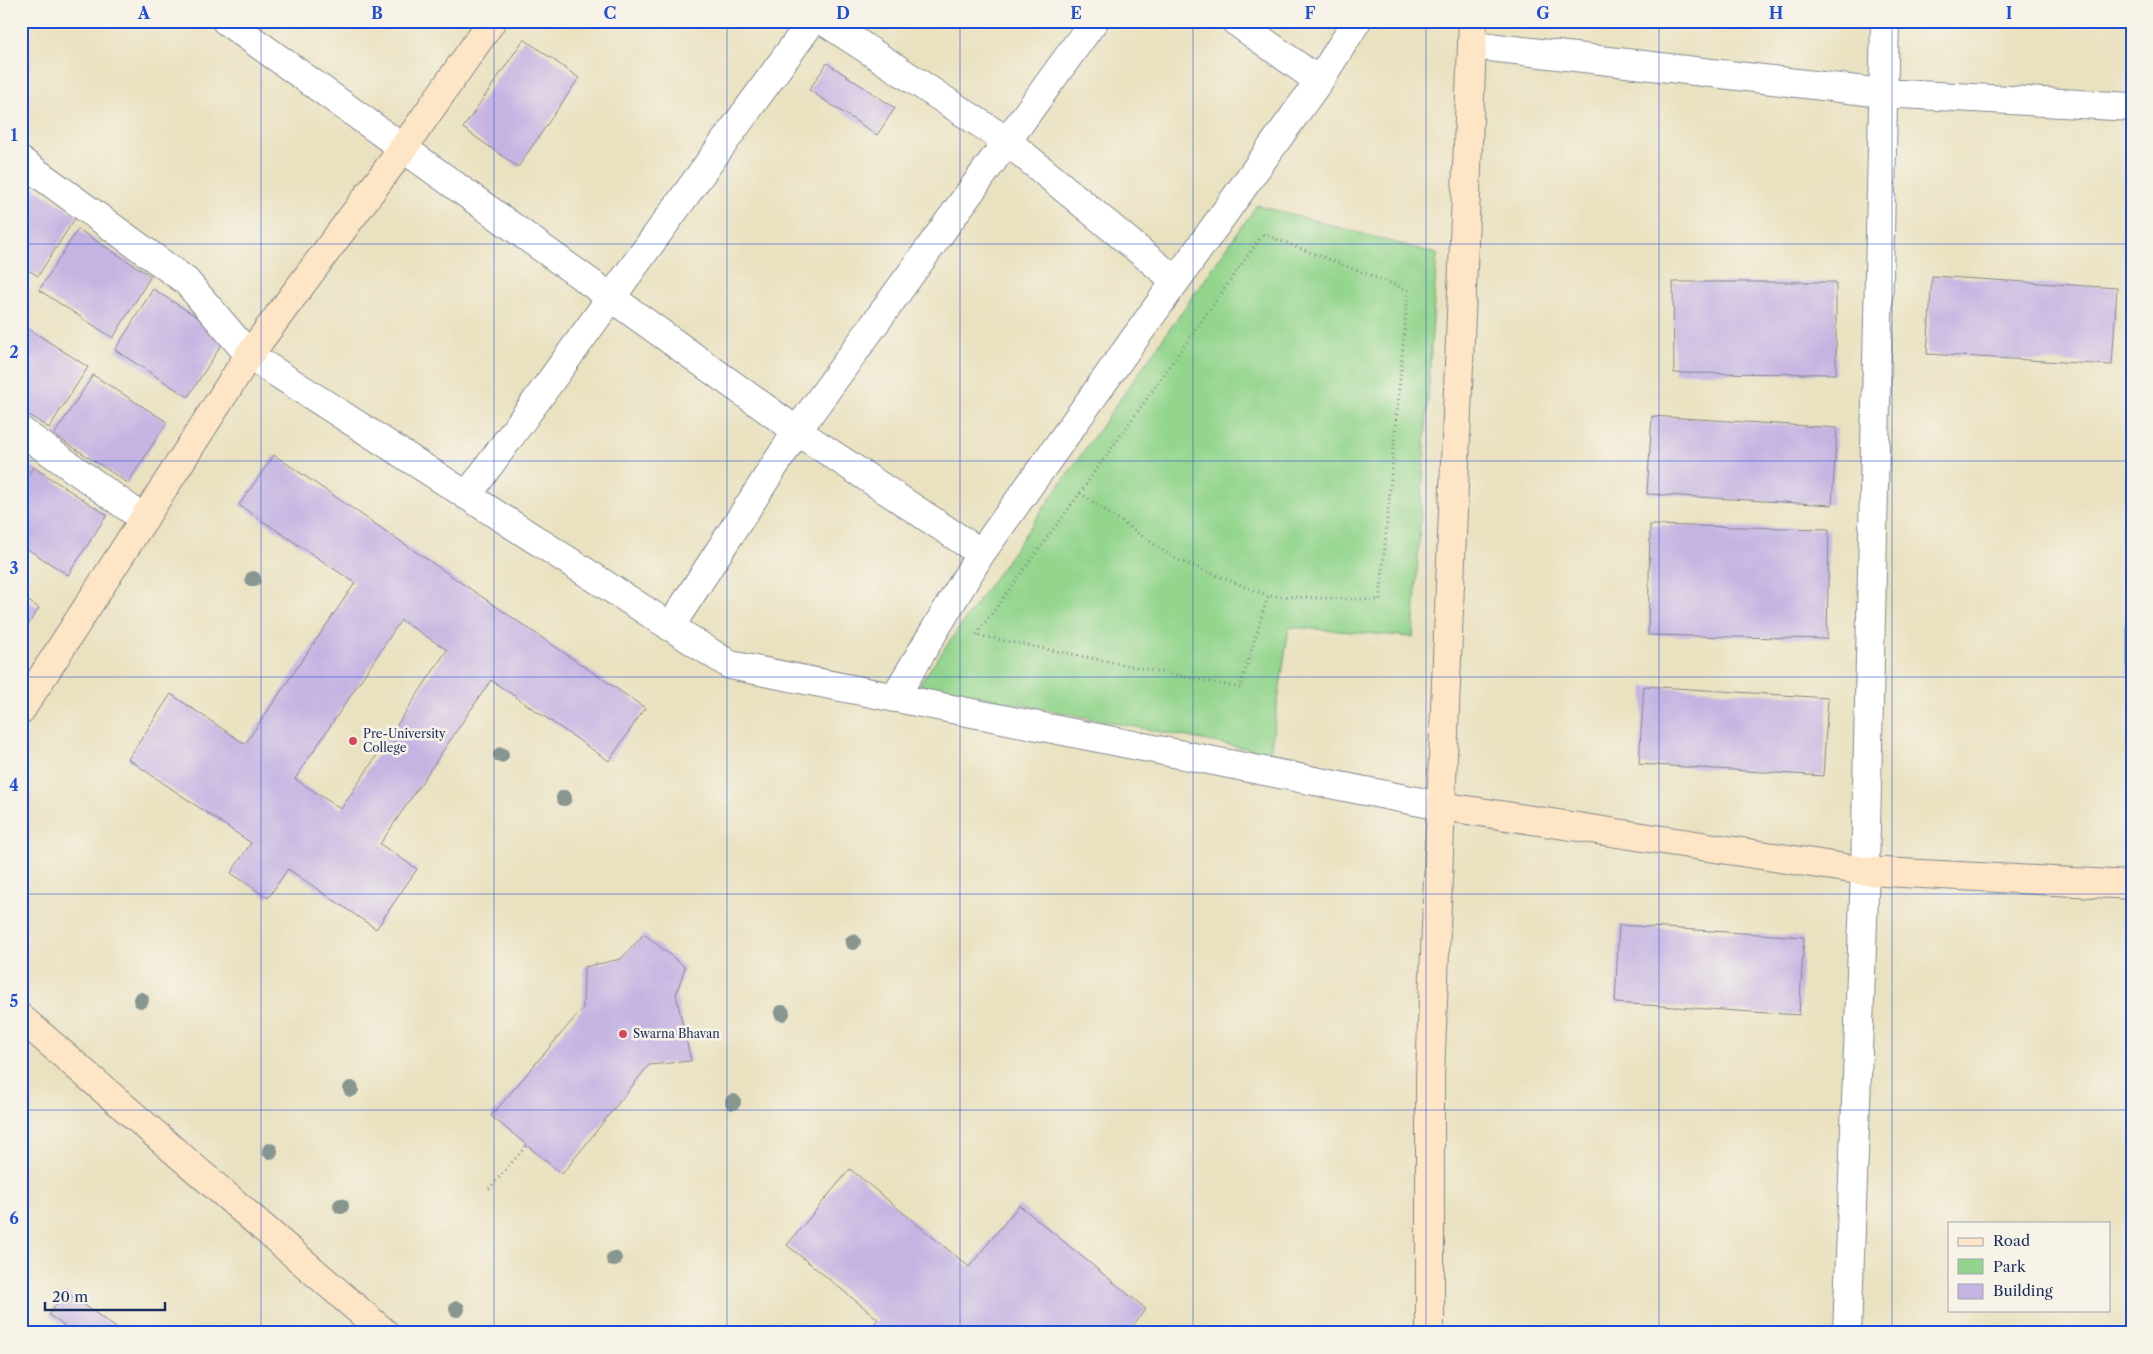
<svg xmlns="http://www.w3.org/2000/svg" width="2153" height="1354" font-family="'Libre Caslon Text',serif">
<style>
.green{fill:#93d58d;stroke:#578276}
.building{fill:#c5b4e2;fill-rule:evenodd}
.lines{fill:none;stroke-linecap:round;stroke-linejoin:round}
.street-casing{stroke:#82888e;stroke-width:30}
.secondary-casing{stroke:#82888e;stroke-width:30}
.path{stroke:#82888e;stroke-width:3;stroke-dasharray:1 4;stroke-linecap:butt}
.street{stroke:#fff;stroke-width:28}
.secondary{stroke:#fde5c5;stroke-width:28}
.tree{fill:#889690}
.grid{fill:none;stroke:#1d4ed8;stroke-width:1;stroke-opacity:0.55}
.poi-dot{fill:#d1495b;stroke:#f7f3e8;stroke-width:2}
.labels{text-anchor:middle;stroke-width:5;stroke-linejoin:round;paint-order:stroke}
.poi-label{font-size:12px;fill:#1b2f5e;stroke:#f7f3e8;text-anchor:start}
.neatline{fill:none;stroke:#1d4ed8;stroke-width:2}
.grid-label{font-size:16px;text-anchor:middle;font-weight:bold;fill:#1d4ed8}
</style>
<rect width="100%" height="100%" fill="#f7f3e8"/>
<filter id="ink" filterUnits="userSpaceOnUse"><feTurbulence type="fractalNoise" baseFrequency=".02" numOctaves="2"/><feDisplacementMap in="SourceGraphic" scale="10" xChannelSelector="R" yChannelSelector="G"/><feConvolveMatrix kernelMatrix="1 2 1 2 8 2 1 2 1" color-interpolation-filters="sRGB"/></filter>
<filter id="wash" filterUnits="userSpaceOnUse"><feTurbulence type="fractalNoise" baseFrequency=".0096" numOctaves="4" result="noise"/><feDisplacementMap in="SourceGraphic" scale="20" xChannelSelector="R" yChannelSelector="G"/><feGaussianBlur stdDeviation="1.12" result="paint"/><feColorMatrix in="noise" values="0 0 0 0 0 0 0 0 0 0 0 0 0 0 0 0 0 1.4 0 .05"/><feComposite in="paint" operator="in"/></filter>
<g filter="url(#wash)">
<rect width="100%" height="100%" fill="#e9e1bf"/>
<path class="green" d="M1257 205 1437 254 1413 637 1289 627 1270 753 919 685Z"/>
<g id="blocks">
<path class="building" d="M524 39 579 78 518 167 463 128Z
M827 63 895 108 877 135 809 90Z
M21 180 77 215 38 276 21 266Z
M78 229 151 276 113 338 39 290Z
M1932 276 2117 288 2112 365 1927 354Z
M1673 282H1836V374L1674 373Z
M153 289 227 336 188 397 115 350Z
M21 324 88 367 49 428 21 410Z
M93 375 167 422 128 483 54 435Z
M1652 416 1837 428 1832 505 1647 494Z
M2127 448H2132V674H2127Z
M274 455 645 708 609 761 491 680 380 844 417 869 376 929 288 869 268 898 231 873 251 843 128 759 171 694 245 744 355 583 239 505ZM401 620 447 650 341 809 295 779Z
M33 467 107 515 68 575 21 545V486Z
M1650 525 1829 529 1827 639 1648 635Z
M21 596 39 608 21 636Z
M1644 686 1828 698 1823 776 1639 764Z
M1619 925 1804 937 1799 1015 1615 1003Z
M644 934 685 967 676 995 691 1061 649 1065 562 1174 491 1116 583 1008 584 967 621 959Z
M850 1169 969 1267 1019 1205 1146 1309 1127 1333H866L878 1319 787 1245Z
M65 1291 123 1333H74L49 1315Z"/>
</g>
</g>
<g filter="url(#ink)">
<use href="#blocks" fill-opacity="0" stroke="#82888e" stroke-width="1"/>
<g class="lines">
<defs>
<path id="street" d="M226 21 797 431 1094 21
M824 21 1007 141 1176 281
M1235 21 1319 81
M1472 45 1883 93 2132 107
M21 161 186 281 249 355 730 665 1441 806
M21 431 144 519
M467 496 812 21
M981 553 1319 81 1357 21
M670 627 797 431 981 553 894 698
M1847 1333 1865 871 1885 21"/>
<path id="secondary" d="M21 710 249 355 404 147 492 21
M1441 806 1865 871 2132 885
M21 1018 385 1333
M1430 1333V1075L1473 21"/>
</defs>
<use href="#street" class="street-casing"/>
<use href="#secondary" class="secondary-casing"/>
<path class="path" d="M1263 234 1408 290 1380 600 1268 596 1240 688 976 635 1080 493Z
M1080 493 1174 558 1268 596
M489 1189 527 1145"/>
<use href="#street" class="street"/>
<use href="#secondary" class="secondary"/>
</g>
<g class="tree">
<circle cx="253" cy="579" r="8"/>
<circle cx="501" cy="755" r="8"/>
<circle cx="564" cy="798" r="8"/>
<circle cx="853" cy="942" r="8"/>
<circle cx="141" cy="1000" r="8"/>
<circle cx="782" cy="1013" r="8"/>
<circle cx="351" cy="1089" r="8"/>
<circle cx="733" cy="1102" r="8"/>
<circle cx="270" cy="1151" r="8"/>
<circle cx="341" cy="1206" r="8"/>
<circle cx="614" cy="1259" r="8"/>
<circle cx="457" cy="1309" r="8"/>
</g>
</g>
<path class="grid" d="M261 21V1333M494 21V1333M727 21V1333M960 21V1333M1193 21V1333M1426 21V1333M1659 21V1333M1892 21V1333M21 244H2132M21 461H2132M21 677H2132M21 894H2132M21 1110H2132"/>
<g class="poi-dot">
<circle cx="353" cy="741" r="5"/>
<circle cx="623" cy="1034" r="5"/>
</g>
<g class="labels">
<g class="poi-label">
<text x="363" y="738">Pre-University<tspan x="363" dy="14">College</tspan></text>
<text x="633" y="1038">Swarna Bhavan</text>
</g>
</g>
<rect width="2153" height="1354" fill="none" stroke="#f7f3e8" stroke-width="55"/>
<rect x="1948" y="1222" width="162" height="90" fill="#f7f3e8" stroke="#9fa5b1"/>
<rect x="1958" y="1238" width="25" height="8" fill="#fde5c5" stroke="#9fa5b1"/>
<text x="1993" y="1246" font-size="15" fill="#1b2f5e">Road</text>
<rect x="1958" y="1259" width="25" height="15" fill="#93d58d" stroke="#9fa5b1"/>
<text x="1993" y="1272" font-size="15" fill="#1b2f5e">Park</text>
<rect x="1958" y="1284" width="25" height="15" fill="#c5b4e2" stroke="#9fa5b1"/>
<text x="1993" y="1296" font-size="15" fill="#1b2f5e">Building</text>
<path d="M45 1302v8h120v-8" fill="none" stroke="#1b2f5e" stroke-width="2.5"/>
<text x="52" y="1302" font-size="15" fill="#1b2f5e" stroke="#f7f3e8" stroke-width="4" paint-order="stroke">20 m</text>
<rect x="28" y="28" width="2098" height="1298" class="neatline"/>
<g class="grid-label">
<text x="144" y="19">A</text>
<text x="377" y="19">B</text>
<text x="610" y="19">C</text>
<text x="843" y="19">D</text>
<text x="1076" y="19">E</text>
<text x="1310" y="19">F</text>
<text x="1543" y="19">G</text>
<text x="1776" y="19">H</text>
<text x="2009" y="19">I</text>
<text x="14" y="141">1</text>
<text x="14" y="358">2</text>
<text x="14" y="574">3</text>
<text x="14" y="791">4</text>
<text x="14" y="1007">5</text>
<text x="14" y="1224">6</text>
</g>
</svg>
